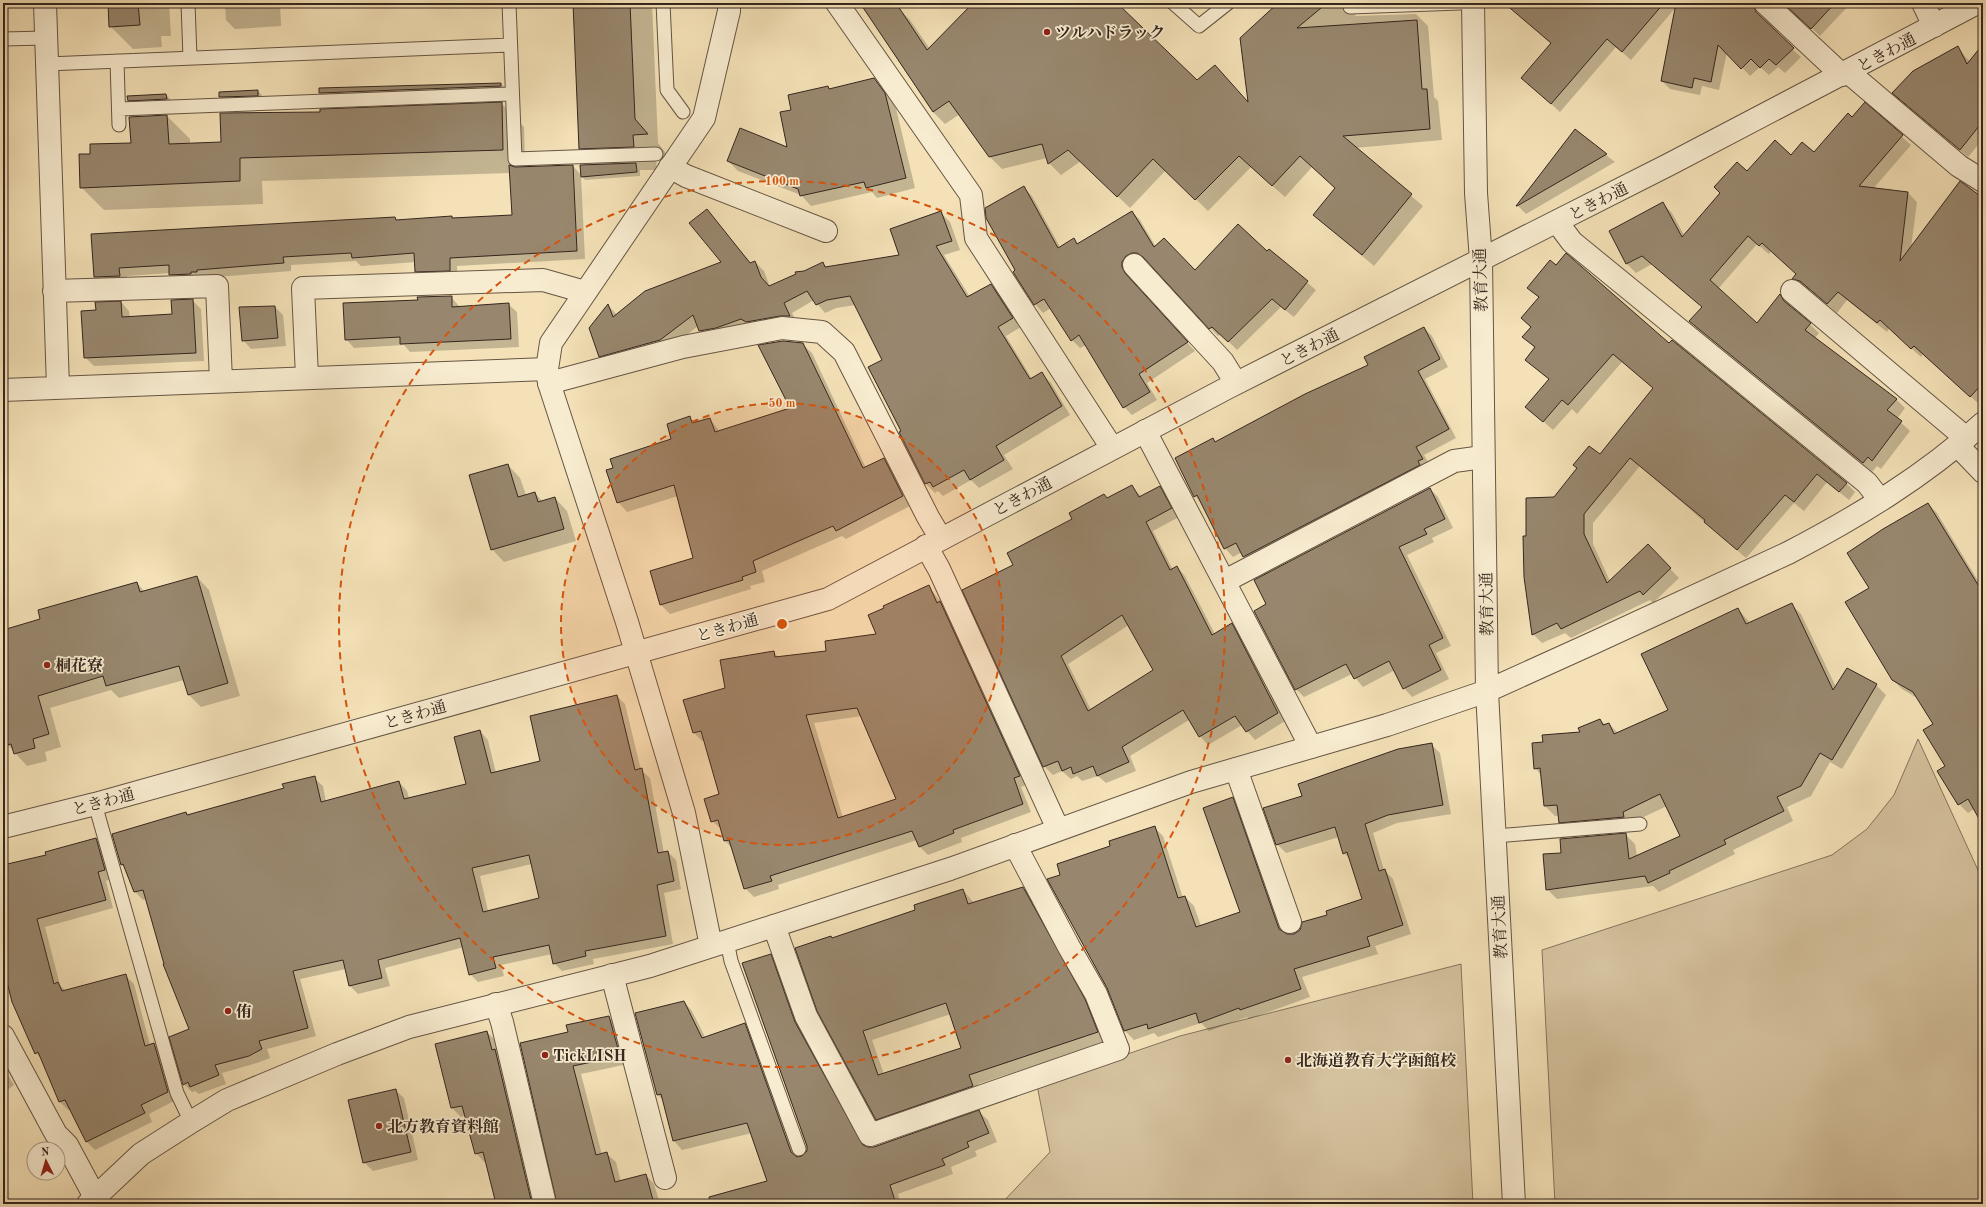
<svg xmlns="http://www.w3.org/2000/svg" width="1986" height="1207" font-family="'Old Standard TT','Noto Serif JP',serif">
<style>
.green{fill:#d4c19d;stroke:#84745e}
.shadow{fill:#0003;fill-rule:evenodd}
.building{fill:#98876e;stroke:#35261e;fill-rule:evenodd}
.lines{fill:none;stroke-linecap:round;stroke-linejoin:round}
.service-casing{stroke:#655544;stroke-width:15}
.minor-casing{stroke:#655544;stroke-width:24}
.tertiary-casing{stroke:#655544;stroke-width:24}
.service{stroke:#f8ecd0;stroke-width:13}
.minor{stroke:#f8ecd0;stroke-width:22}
.tertiary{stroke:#f8ecd0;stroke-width:22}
.ring{fill:none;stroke:#d6540e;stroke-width:2;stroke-dasharray:7 5}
.poi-dot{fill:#8f2418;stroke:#f8ecd0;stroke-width:1.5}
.labels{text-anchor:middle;stroke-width:3.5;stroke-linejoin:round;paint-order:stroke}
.poi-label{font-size:16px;font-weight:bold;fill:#35261e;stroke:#f8ecd0;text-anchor:start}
.street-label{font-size:16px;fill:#35261e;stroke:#f8ecd0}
.centre{fill:#d6540e;stroke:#f8ecd0;stroke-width:2}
.ring-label{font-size:12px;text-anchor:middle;font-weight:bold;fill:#d6540e;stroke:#f8ecd0;stroke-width:3.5;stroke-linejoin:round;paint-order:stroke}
</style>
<rect width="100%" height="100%" fill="#f4e1b7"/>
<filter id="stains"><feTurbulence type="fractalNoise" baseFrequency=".005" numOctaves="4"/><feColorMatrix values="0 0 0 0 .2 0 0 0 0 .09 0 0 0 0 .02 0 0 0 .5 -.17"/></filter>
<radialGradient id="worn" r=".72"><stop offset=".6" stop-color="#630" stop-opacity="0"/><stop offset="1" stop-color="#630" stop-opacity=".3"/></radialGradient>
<path class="green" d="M1918 739 1983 881V1204H1555L1542 950 1832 855 1867 829 1894 795Z
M1461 964 1473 1204H1001L1050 1152 1037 1085 1180 1036Z"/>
<path class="shadow" d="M109 3H169L171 36H161L162 47 133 49 110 26Z
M225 3H280L281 26 235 29 226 20Z
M574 3H652L658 143 669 157 656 158 657 170H640V176L585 180 581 176 585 259 457 266 458 278 425 279 416 271V262L361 266 356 261 291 265V271L205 278 178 283 170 273 127 276V284L103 285 95 277 92 234 395 218 398 221 452 217 453 219 513 216 510 173 262 181 263 204 104 210 81 187 91 155 133 144 167 116 190 139V144L222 143 321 113 501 103 524 127 525 168 573 166 581 175 597 165 580 148Z
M859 3H891L898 8 910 20 930 49 974 3H1115L1197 81 1249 104 1280 3H1427L1357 12 1355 16 1416 14 1428 26 1434 97 1438 101 1442 140 1355 148 1423 206 1374 266 1314 215 1336 188 1312 167 1285 197 1251 167 1208 211 1166 170 1130 208 1081 161 1061 175 1049 163 1047 158 1002 169 990 157 960 114 945 124 933 112 876 26Z
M1523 3H1740L1801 57 1785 73 1778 67 1769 75 1760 67 1750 76 1727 52 1719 90 1702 86 1700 95 1670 89 1662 81 1677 6 1631 60 1616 47 1560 112 1522 78 1552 44 1516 12Z
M1785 3H1851L1820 36Z
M1983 46V139L1968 157 1894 93 1958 48 1970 62Z
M873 79 884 89 895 104 915 188 877 198 872 192 811 206 801 195 738 171 728 161 789 149 828 87 831 90Z
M501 84 505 88 324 97 320 93Z
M258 91 262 95V99L224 101 220 97Z
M166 95 170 99V103L133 104 129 100Z
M1865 104 1911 145 1873 189 1908 193 1917 202 1911 248 1983 200V402L1980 405 1923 354 1921 357 1889 328 1887 332 1847 300 1837 313 1810 290 1803 288 1794 279 1797 274 1771 251 1769 254 1757 244 1718 289 1758 324 1780 296 1819 333 1815 338 1896 399 1905 408 1897 419 1910 431 1881 469 1877 466 1872 472 1699 330 1690 321 1702 307 1652 264 1636 273 1627 264 1610 232 1663 204 1672 213 1684 235 1747 172 1792 156 1814 154 1853 119Z
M1575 131 1615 162 1526 214 1518 206Z
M1024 188 1032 196 1060 247 1074 240 1079 244 1132 212 1140 220 1156 247 1195 271 1267 253 1269 251 1316 290 1294 317 1281 307 1237 350 1221 334 1218 336 1210 328 1151 264 1147 261H1140L1130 277 1133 283 1195 351 1147 383 1157 400 1132 415 1124 407 1086 345 1080 348 1072 340 1051 308 1043 313 1035 304 1016 271Z
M707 210 751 263 755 262 764 271 770 287 823 263 827 268 900 255 941 213 950 222 960 250 944 255 970 297 991 285 1000 294 1021 327 1006 336 1032 379 1042 374 1051 383 1070 415 1004 455 1013 469 979 488 971 480 943 496 938 491 935 493 926 484 900 433 902 431 884 360 856 305 836 308 825 313 814 300 792 313 798 325 709 340 700 331 698 326 669 349 609 365 600 356 608 305 617 315 723 263Z
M1529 288 1669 344 1846 483 1855 492 1849 500 1827 482 1804 511 1794 503 1746 558 1640 466 1593 523V544L1610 581 1657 555 1679 578 1653 603 1650 600 1571 638 1565 633 1542 643 1533 634 1528 537 1554 498 1578 469 1600 456 1654 389 1622 362 1577 414 1572 409 1553 430 1527 407 1550 380 1526 360 1535 348 1524 337 1532 328 1539 298Z
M451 297 460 307 508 304 517 312 519 347 410 352 404 345 354 348 346 339 419 301Z
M192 300 201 309 204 361 94 366 85 357 97 311 121 302 129 311 130 318 173 315Z
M275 307 283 315 286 346 251 349 243 340Z
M1424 328 1432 336 1448 367 1425 379 1456 438 1424 455 1431 467 1253 565 1242 552 1233 557 1225 548 1202 504 1195 496 1213 439 1216 442 1369 365Z
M802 344 812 353 866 468 884 459 893 468 912 505 846 539 842 536 762 571 765 582 750 586 751 589 670 614 661 605 694 558 678 496 627 512 618 502 690 418 696 423 710 419 720 432 792 408Z
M508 465 520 478 526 495 535 493 543 502 555 498 567 511 576 541 504 562 492 549Z
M1132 487 1142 497 1160 488 1168 496 1179 517 1153 531 1173 570 1177 567 1185 576 1215 634 1232 624 1240 633 1285 721 1255 740 1242 725 1208 745 1200 736 1189 720 1130 756 1136 771 1106 783 1098 776 1082 781 1077 776 1071 779 1062 771 1053 775 1044 766 1014 565 1073 519ZM1129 625 1154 670 1091 710 1068 664Z
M1430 489 1438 497 1453 528 1432 538 1434 542 1407 555 1451 646 1436 653 1449 679 1412 697 1404 688 1395 670 1363 687 1352 674 1304 697 1296 689 1267 604Z
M1928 504 1937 513 1983 589V824L1974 809 1968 813 1959 804 1934 724 1917 698 1902 689 1893 680 1871 588Z
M197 577 209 590 240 696 201 707 188 694 184 680 119 698 111 690 50 708 61 747 45 752 47 761 27 766 8 745 3 726V631L42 620 137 583 145 592Z
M929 587 948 611 1028 784 1021 787 1031 812 961 838 962 842 928 855 920 847 917 840 778 885 779 889 754 897 745 888 733 849 725 841 721 829 712 821 721 795 705 741H702L694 733 684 700 726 688 774 652 779 658 827 652 878 635ZM862 716 897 800 843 818 814 723Z
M1791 604 1801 614 1836 687 1876 685 1886 695 1842 769 1830 762 1811 796 1787 807 1793 821 1733 850 1735 854 1659 892 1653 886 1557 899 1547 889 1562 853 1625 834 1635 844 1637 856 1682 837 1667 806 1633 822 1570 832 1560 822 1559 816H1555L1545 806 1542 776 1535 768 1544 743 1581 733 1600 720 1606 725 1609 724 1618 733 1670 711 1738 609 1750 623Z
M617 696 625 704 641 770 650 778 664 853 668 852 676 860 681 889 664 893 673 944 593 959 594 964 562 971 554 963 552 954 501 965 504 976 478 982 470 974 464 947 385 968 390 986 358 994 350 986 346 969 300 979 316 1036 267 1049 270 1058 257 1063 222 1073 226 1084 199 1094 195 1091 192 1092 184 1084 190 1030 147 899 143 900 135 892 125 868 121 864 185 813 188 815 285 789 314 778 323 786 326 802 399 782 407 791 409 798 467 785 480 731 488 740 496 773 541 762ZM532 864 540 899 488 911 480 876Z
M1431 744 1440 753 1451 814 1397 823 1373 833 1384 870 1393 879 1411 934 1375 946 1378 954 1302 977 1310 997 1249 1019 1247 1017 1209 1031 1201 1023 1158 1037 1154 1033 1134 1040 1125 1031 1062 875 1112 847 1154 827 1163 836 1183 898 1185 897 1194 906 1201 926 1241 912 1232 799 1241 807 1286 935H1294L1329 915 1364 900 1351 860 1344 853 1339 837 1286 853 1277 844 1303 796Z
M96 839 105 848 113 878 106 881 113 908 45 927 60 985 66 991 125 975 134 984 150 1045 154 1044 163 1052 176 1100 149 1114 152 1122 95 1150 86 1141 71 1109 68 1110 60 1102 42 1059 36 1053 3 962V866L47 855Z
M1023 888 1032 897 1094 1010 1107 1042 978 1084 982 1095 886 1129 877 1119 833 939 917 911 963 890 974 903ZM951 1014 963 1049 884 1074 872 1040Z
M770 955 779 964 803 1032 865 1147 874 1148 979 1112 988 1120 997 1142 975 1151 977 1156 951 1167 953 1174 898 1194 901 1204H740L768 1182 752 1133 682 1150 674 1141 663 1100 658 1095 684 1002 692 1011 705 1037 745 1025 754 1033 799 1158 806 1155 808 1151 743 964Z
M609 1017 618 1025 628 1064 581 1074 602 1155 607 1154 616 1162 621 1182 646 1175 654 1184 660 1204H558L569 1032Z
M487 1032 496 1041 538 1204H497L486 1161 484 1162 476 1153 466 1115 461 1117 452 1108 436 1045Z
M3 1067 14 1085 3 1093Z
M395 1090 404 1098 418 1160 373 1171 364 1162Z
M3 1192 14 1204H3Z"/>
<path class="building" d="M108 3H138L140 25 109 27Z
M573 3H630L635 119 648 134 633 135 634 147 579 149Z
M860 3H896L927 50 973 3H1117L1197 80 1215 65 1248 102 1240 38 1278 3H1327L1297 28 1417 20 1422 89H1427L1430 129 1343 136 1412 194 1362 255 1313 215 1335 188 1300 156 1272 186 1239 156 1195 200 1153 159 1117 197 1068 150 1048 164 1042 144 989 157 949 101 933 112Z
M1504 3H1664L1622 52 1607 39 1551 104 1521 78 1551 43Z
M1676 3H1753L1756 12 1794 48 1776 65 1769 59 1760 68 1751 59 1741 69 1718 45 1711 82 1694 78 1692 88 1661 81Z
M1783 3H1835L1811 29Z
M1983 44V121L1960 150 1892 93 1913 71 1958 46 1967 64Z
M874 78 885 93 906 178 866 188 864 182 800 196 798 189 727 161 740 128 787 147 780 112 791 110 788 95 828 86 829 89Z
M501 83V86L319 93V88Z
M258 90V96L219 97V92Z
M166 94 167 99 128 101 127 96Z
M502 102 503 150 240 158V181L80 188 79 154H90V144L131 143 129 117 167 115 169 144 221 142 220 113 320 112V109Z
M1865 102 1903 135 1859 186 1908 192 1900 261 1960 181 1983 198V383L1970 397 1914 346 1911 349 1880 320 1877 323 1838 292 1827 304 1800 281 1792 279 1796 274 1762 243 1759 246 1748 236 1710 280 1757 323 1780 294 1784 301 1811 323 1805 330 1897 399 1887 410 1902 421 1872 461 1868 457 1863 463 1689 321 1702 307 1642 256 1626 264 1609 231 1663 202 1682 237 1720 193 1714 187 1737 162 1747 171 1775 140 1791 155 1802 142 1814 152 1848 113 1852 117Z
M1575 129 1607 154 1517 206H1516Z
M636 163 637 172 581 177 580 165Z
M509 165 515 167 573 165 577 251 450 258V271L415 272 414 253 352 258 351 253 283 257 284 263 197 270V272H191V274L169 275V265L119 268 120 276 94 277 91 234 395 217 396 220 452 216V218L512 215Z
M1024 186 1058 248 1074 238 1077 244 1132 211 1154 247 1164 238 1195 270 1238 224 1267 251 1269 249 1308 281 1285 310 1272 299 1228 342 1212 327 1209 329 1143 257 1137 253H1132L1126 256 1122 262V267L1125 273 1188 342 1139 374 1150 392 1123 408 1079 335 1071 341 1044 299 1034 305 1013 272 1015 270 986 218 985 208Z
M707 209 750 263 755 261 761 277 769 286 796 274 795 272 804 271 823 262 825 267 899 255 890 229 941 211 952 241 936 246 967 297 991 284 1013 318 998 327 1030 379 1042 372 1062 406 996 446 1004 460 970 480 964 470 933 487 930 482 925 484 899 432 901 431 868 367 882 360 850 296 827 300 816 305 807 291 784 303 790 316H780L746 322 741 319 716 328 699 331 693 315 660 340 599 357 589 328 608 304 613 317 645 291 721 262 689 223Z
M1566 253 1669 343 1672 340 1847 483 1839 492 1817 474 1794 502 1785 495 1737 550 1704 522 1705 520 1630 458 1584 514V534L1607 583 1648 544 1671 568 1643 595 1640 591 1561 629 1557 623 1532 635 1524 577 1523 536H1526V498L1554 497 1577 468 1573 465 1589 446 1600 454 1653 388 1613 354 1568 405 1562 400 1543 422 1525 407 1549 379 1525 360 1535 347 1522 337 1531 327 1521 318 1539 297 1527 288 1550 260 1556 265Z
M452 296V307L509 303 511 339 400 344V337L345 340 343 303 418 300 417 297Z
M193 299 196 353 84 358 81 311 96 310 95 302 121 301 122 317 172 314 171 300Z
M275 306 278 338 242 341 239 307Z
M1424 327 1440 359 1418 371 1449 429 1416 447 1423 459 1418 461 1420 465 1243 557 1236 543 1224 549 1197 495 1194 497 1175 458 1213 438 1215 442 1305 394 1368 365 1364 357Z
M783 341 803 343 863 468 884 458 903 496 836 531 833 526 753 561 756 572 742 577 743 580 660 605 650 571 693 558 674 485 617 503 606 470 613 468 610 459 671 439 667 424 690 416 692 423 710 418 715 432 790 408 758 345Z
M508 464 518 497 535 492 538 502 555 497 564 529 491 550 469 475Z
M1132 485 1139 497 1160 486 1172 508 1146 522 1170 570 1177 566 1212 635 1232 623 1278 713 1246 732 1235 716 1199 737 1183 710 1122 747 1129 762 1097 776 1093 766 1073 774 1071 767 1062 771 1058 761 1043 767 962 590 1013 565 1007 553 1072 519 1069 513 1104 494 1107 498ZM1122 615 1153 670 1088 711 1061 656Z
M1430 488 1445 519 1424 529 1427 534 1399 547 1443 638 1429 645 1441 670 1403 689 1389 661 1354 679 1346 664 1295 690 1254 611 1266 604 1254 580Z
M1928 503 1983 593V826L1968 799 1958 805 1937 771 1945 766 1923 730 1933 724 1913 692 1892 680 1845 602 1869 588 1847 553 1883 529Z
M197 576 228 683 188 695 179 666 106 686 103 676 38 696 49 734 33 739 35 748 14 754 11 744 7 745 3 730V630L40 619 38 610 137 582 140 592Z
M929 585 937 603 940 601 1020 776 1014 778 1023 804 953 830 954 833 919 847 912 831 770 876 772 881 744 889 729 840 724 841 718 820 711 822 704 799 719 794 701 731 693 733 683 700 725 688 720 660 774 651 775 657 826 651 825 641 876 634 868 615 884 608 883 606ZM857 708 896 799 838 818 806 715Z
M1792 603 1833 690 1847 668 1877 684 1832 760 1820 753 1801 786 1777 797 1784 811 1724 840 1726 844 1669 871 1670 873 1648 883 1645 876 1546 890 1543 854 1561 853 1560 839 1626 833 1629 859 1680 836 1660 794 1623 812 1624 817 1559 823 1557 805 1544 806 1540 768 1534 769 1532 743 1543 742 1542 735 1580 732 1578 728 1600 719 1603 725 1609 723 1614 734 1668 710 1641 654 1738 608 1746 624Z
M617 695 635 770 642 768 658 853 668 851 674 881 657 885 666 936 585 951 586 956 553 964 549 945 493 957 496 968 469 975 460 938 378 960 382 978 349 986 343 960 293 971 308 1028 259 1041 262 1049 249 1056 215 1065 219 1075 190 1087 188 1082 183 1085 169 1037 189 1029 163 964H164L143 890 134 892 123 864 121 865 112 834 186 812 187 815 284 788 282 784 315 776 321 802 399 781 404 799 466 784 454 737 480 730 491 773 540 761 530 716ZM529 855 539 898 483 912 472 868Z
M1432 743 1443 805 1388 815 1365 824 1379 871 1385 869 1403 925 1367 937 1370 946 1294 969 1301 989 1240 1010 1239 1008 1199 1023 1196 1013 1148 1029 1147 1024 1124 1031 1107 988 1047 879 1060 875 1057 864 1110 846 1109 841 1155 826 1178 898 1185 896 1196 927 1240 912 1203 808 1233 797 1279 929 1287 934H1294L1300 930 1302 922 1327 915 1326 911 1362 899 1347 852 1343 854 1335 827 1276 845 1263 808 1302 796 1298 784 1398 749Z
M96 838 105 870 98 872 106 900 37 919 54 984 58 982 62 991 126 974 145 1046 154 1043 168 1092 141 1105 145 1113 86 1142 65 1100 59 1102 38 1052 35 1054 12 1002 3 966V865L46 855 45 852Z
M1023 887 1085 999 1098 1032 969 1075 973 1086 876 1120 817 1011 795 948 831 936 832 938 915 910 914 905 963 889 968 904ZM946 1003 961 1048 878 1075 863 1031Z
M771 954 795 1022 863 1145 868 1147H874L979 1110 989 1133 967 1142 969 1147 942 1159 945 1165 890 1185 896 1204H710L709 1197 767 1181 747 1123 673 1141 661 1094 657 1095 635 1013 684 1001 702 1038 745 1023 791 1152 797 1157 802 1156 807 1151V1146L742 963Z
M609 1016 620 1056 573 1066 596 1155 607 1152 615 1182 646 1174 654 1204H557L520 1043 568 1032 566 1025Z
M487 1031 492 1050 495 1049 532 1204H496L483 1152 475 1154 462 1106 451 1108 435 1044Z
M396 1089 411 1152 363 1163 348 1100Z"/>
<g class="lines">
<defs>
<path id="service" d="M188 3 190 58
M509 3 515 159 656 154
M663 3 667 90 683 112
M1173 3 1199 26 1228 3
M1350 7 1460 3
M3 39 46 38
M117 61 119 125
M47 64 510 45
M119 109 512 94
M95 804 177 1093 191 1122
M1495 836 1640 824
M727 941 731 961 799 1149"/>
<path id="minor" d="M45 3 58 387
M837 3 971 195 976 238 1112 448
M1765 3 1842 75
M1923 3 1934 26
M1848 72 1959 166 1983 181
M670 167 686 176 826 231
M1557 222 1572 242 1867 483 1880 500
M1134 265 1223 362 1236 383
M54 291 217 286 221 381
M1792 291 1966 438
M307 377 303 288 543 280 585 292
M549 383 683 347 782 328 822 332 844 352 928 517 941 539
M3 390 547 369
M1145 431 1311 747
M1958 446 1983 472
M926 546 939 569 1058 829
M1225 581 1454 461 1483 457
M1236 769 1290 922
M774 926 806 1016 870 1135 1118 1049 1096 994 1069 947 1015 845
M612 975 665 1178
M496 1004 502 1022 545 1204
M3 1036 56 1134 67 1145 95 1197"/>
<path id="tertiary" d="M1473 3 1476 193 1481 260 1487 691 1514 1204
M3 827 95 804 828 599 1229 387 1670 164 1977 3
M711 946 684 813 627 622 549 383 547 369 551 343 704 118 729 11V3
M88 1204 141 1154 191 1122 227 1100 337 1054 409 1027 650 966 950 869 1191 782 1387 725 1452 703 1487 691 1593 643 1788 553C1857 517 1925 476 1983 423"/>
</defs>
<use href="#service" class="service-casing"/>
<use href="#minor" class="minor-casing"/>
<use href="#tertiary" class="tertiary-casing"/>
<use href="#service" class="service"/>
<use href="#minor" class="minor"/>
<use href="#tertiary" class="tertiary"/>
</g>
<circle cx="782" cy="624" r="221" fill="#d6540e" fill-opacity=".12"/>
<g class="ring">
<circle cx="782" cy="624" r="221"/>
<circle cx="782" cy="624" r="443"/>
</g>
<g class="poi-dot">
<circle cx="1047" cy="32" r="4"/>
<circle cx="47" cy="665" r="4"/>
<circle cx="228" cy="1011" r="4"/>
<circle cx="545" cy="1055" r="4"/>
<circle cx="1288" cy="1060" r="4"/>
<circle cx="379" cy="1126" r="4"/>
</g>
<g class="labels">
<g class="poi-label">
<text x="1055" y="38">ツルハドラック</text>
<text x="55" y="671">桐花寮</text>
<text x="236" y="1017">侑</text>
<text x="553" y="1061">TickLISH</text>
<text x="1296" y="1066">北海道教育大学函館校</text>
<text x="387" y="1132">北方教育資料館</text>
</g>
<g class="street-label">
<text transform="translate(1886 52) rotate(-28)" y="6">ときわ通</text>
<text transform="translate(1598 201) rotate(-27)" y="6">ときわ通</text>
<text transform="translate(1480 280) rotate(-92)" y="6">教育大通</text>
<text transform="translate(1309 347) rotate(-27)" y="6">ときわ通</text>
<text transform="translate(1022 496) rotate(-28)" y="6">ときわ通</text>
<text transform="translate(1486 604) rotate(-91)" y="6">教育大通</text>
<text transform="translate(727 627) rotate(-16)" y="6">ときわ通</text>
<text transform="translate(415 714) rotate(-16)" y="6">ときわ通</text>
<text transform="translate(103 801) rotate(-15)" y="6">ときわ通</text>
<text transform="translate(1499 927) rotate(-93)" y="6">教育大通</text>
</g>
</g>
<circle cx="782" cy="624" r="6" class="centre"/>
<g class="ring-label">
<text x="782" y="185">100 m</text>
<text x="782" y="407">50 m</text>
</g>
<rect width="1986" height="1207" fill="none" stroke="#f4e1b7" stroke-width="16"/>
<rect x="4" y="4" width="1978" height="1199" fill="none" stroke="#35261e" stroke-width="2"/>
<rect x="8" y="8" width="1970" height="1191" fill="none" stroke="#35261e"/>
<g transform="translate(46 1161) rotate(355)"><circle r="19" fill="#f8ecd0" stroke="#aa9d89"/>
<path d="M0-3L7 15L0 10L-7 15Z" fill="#8f2418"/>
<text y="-6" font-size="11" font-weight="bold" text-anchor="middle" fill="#35261e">N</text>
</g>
<rect width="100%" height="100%" filter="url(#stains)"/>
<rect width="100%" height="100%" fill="url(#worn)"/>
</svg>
